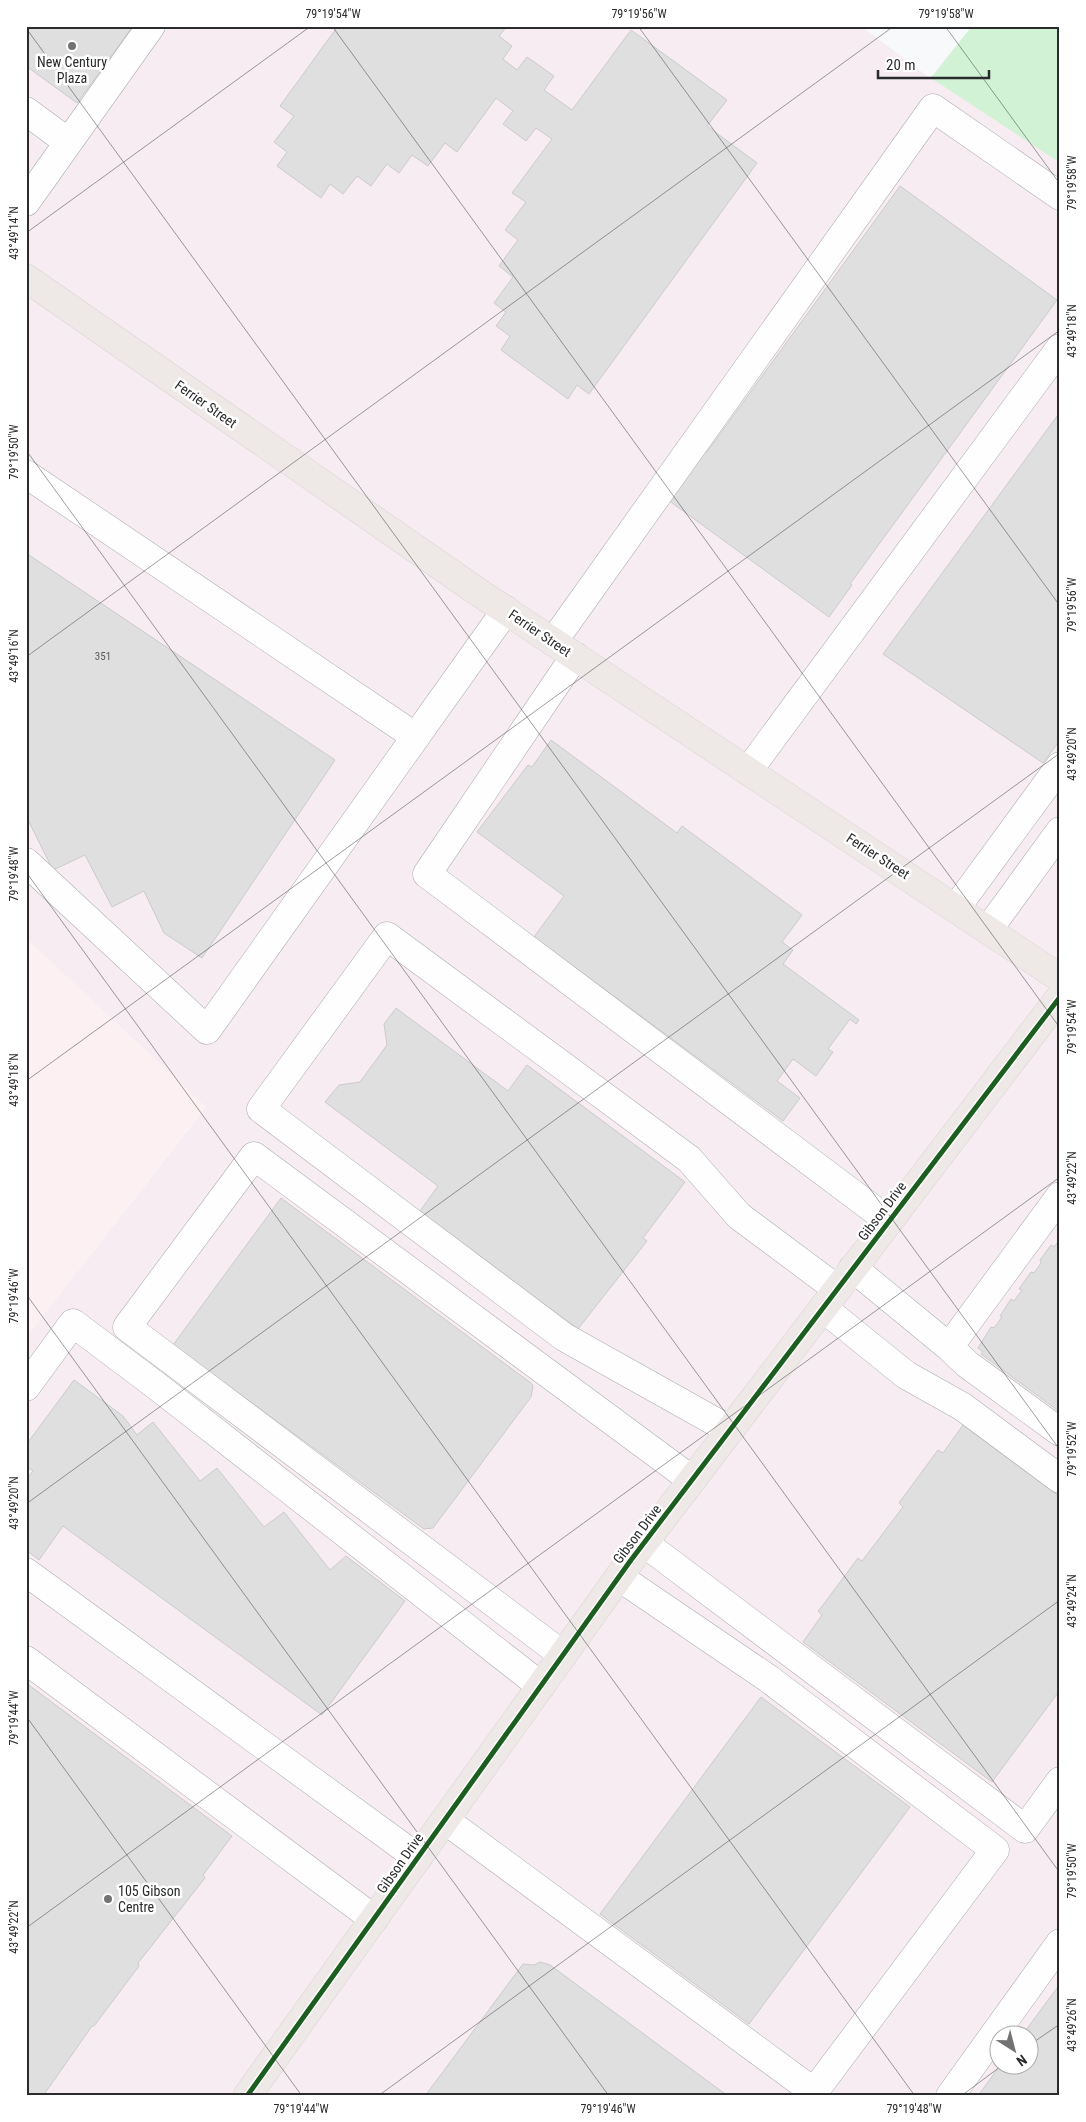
<svg xmlns="http://www.w3.org/2000/svg" width="1086" height="2122" font-family="'Roboto Condensed',sans-serif">
<style>
.commercial{fill:#fcf0f2}
.industrial{fill:#f6ecf2;fill-rule:evenodd}
.green{fill:#d2f2d6}
.building{fill:#e0dfe0;stroke:#cbcbcb}
.lines{fill:none;stroke-linecap:round;stroke-linejoin:round}
.minor-casing{stroke:#acadae;stroke-width:29}
.major-casing{stroke:#d6d6d7;stroke-width:29}
.minor{stroke:#fefefe;stroke-width:28}
.major{stroke:#eee8e7;stroke-width:28}
.cycleway-casing{stroke:#fff;stroke-width:8}
.cycleway{stroke:#1b5e20;stroke-width:5}
.ticks{fill:none;stroke:#2a2b2c;stroke-width:1;stroke-opacity:0.45}
.poi-dot{fill:#727374;stroke:#fff;stroke-width:2}
.labels{text-anchor:middle;stroke-width:5;stroke-linejoin:round;paint-order:stroke}
.number-label{font-size:11px;fill:#5a5a5b}
.poi-label{font-size:14px;fill:#2a2b2c;stroke:#fff}
.street-label{font-size:14px;fill:#2a2b2c;stroke:#fff}
.neatline{fill:none;stroke:#2a2b2c;stroke-width:2}
.ticks-label{font-size:12px;text-anchor:middle;fill:#2a2b2c}
</style>
<rect width="100%" height="100%" fill="#f8f9fb"/>
<path class="commercial" d="M26 938 206 1106 26 1338Z"/>
<path class="industrial" d="M26 26H861L930 78 972 26H1060V2096H26V1338L206 1107 26 938ZM998 2034H1028V2064H998Z"/>
<path class="green" d="M972 26H1060V163L931 78Z"/>
<path class="building" d="M26 26H133L77 103 26 66Z
M338 26H507L499 36 512 46 503 59 517 70 527 57 554 76 544 90 572 110 631 30 727 100 707 126 757 163 589 394 577 385 568 399 501 350 510 336 496 326 506 312 494 303 513 277 499 266 518 240 505 230 526 202 512 193 552 139 536 128 526 141 503 124 513 111 496 98 457 152 445 143 428 166 412 155 399 173 387 164 371 186 357 176 343 194 330 184 321 198 277 166 287 152 274 142 294 116 280 106Z
M900 186 1057 300 850 584 852 585 829 617 668 500 704 450 707 452Z
M1060 412V740L1043 763 883 654Z
M26 553 335 760 202 958 164 933 144 891 112 907 85 855 53 870 26 816Z
M551 740 677 833 682 826 802 915 782 942 793 950 783 964 859 1020 856 1024 850 1019 828 1049 833 1052 816 1076 793 1059 777 1081 800 1098 783 1121 534 937 564 896 477 832 528 765 532 767Z
M396 1008 508 1091 527 1065 685 1182 643 1238 647 1241 578 1329 420 1211 438 1186 325 1102 339 1085 360 1082 387 1045 384 1024Z
M281 1198 531 1383 533 1386 531 1397 433 1528 424 1529 173 1345Z
M1060 1239V1412L981 1354 983 1352 978 1348 991 1327 994 1328 1002 1317 1000 1316 1011 1299 1014 1301 1022 1290 1019 1289 1031 1272 1034 1273 1041 1263 1040 1260 1051 1245 1054 1247Z
M74 1380 123 1416 137 1435 153 1422 200 1481 217 1468 264 1527 284 1512 330 1570 346 1556 405 1601 322 1715 63 1526 39 1560 26 1550V1480L33 1471 26 1466V1445Z
M963 1425 1060 1497V1690L992 1782 803 1642 822 1615 818 1611 823 1605 858 1558 862 1561 903 1507 899 1503 938 1450 943 1453Z
M26 1683 232 1836 203 1875 205 1878 138 1963 139 1966 94 2026H92L43 2096H26Z
M761 1697 910 1807 749 2024 600 1914Z
M540 1962 550 1965 728 2096H425L520 1968 523 1964 534 1965Z
M1060 1984V2096H978L1001 2064H1028V2034H1023Z"/>
<g class="lines">
<defs>
<path id="minor" d="M26 111 68 142
M26 202 151 26
M26 474 416 737
M553 642 933 108 1060 196
M575 656 427 874 889 1221
M748 771 1060 348
M26 862 207 1030 506 610
M956 908 1060 766
M988 930 1060 831
M1060 1196 949 1347 967 1364 1060 1432
M853 1268 949 1347
M823 1308 906 1375 963 1407 1060 1479
M26 1387 73 1323 158 1387 541 1686
M730 1430 564 1337 261 1109 387 936 689 1159 739 1216 837 1289
M644 1543 1025 1829 1060 1781
M26 1572 418 1858
M563 1655 127 1327 254 1156 692 1480
M26 1660 374 1919
M445 1820 814 2092 995 1850 769 1679 619 1577
M950 2096 1060 1943"/>
<path id="major" d="M26 278 478 592 1060 978
M247 2096 631 1560 1060 997"/>
</defs>
<use href="#minor" class="minor-casing"/>
<use href="#major" class="major-casing"/>
<use href="#minor" class="minor"/>
<use href="#major" class="major"/>
<defs>
<path id="cycleway" d="M247 2096 631 1560 1060 997"/>
</defs>
<use href="#cycleway" class="cycleway-casing"/>
<use href="#cycleway" class="cycleway"/>
</g>
<path class="ticks" d="M332 26 1060 1028M638 26 1060 606M945 26 1060 184M26 28 1060 1450M26 233 311 26M26 450 1060 1873M26 657 894 26M26 872 915 2096M26 1081 1060 330M26 1294 609 2096M26 1504 1060 753M26 1716 302 2096M26 1928 1060 1177M1028 2046 1060 2024M378 2096 1060 1600M961 2096 1004 2064"/>
<g class="poi-dot">
<circle cx="72" cy="46" r="5"/>
<circle cx="108" cy="1899" r="5"/>
</g>
<g class="labels">
<g class="number-label">
<text x="103" y="660">351</text>
</g>
<g class="poi-label">
<text x="72" y="67">New Century<tspan x="72" dy="16">Plaza</tspan></text>
<text x="118" y="1896" text-anchor="start">105 Gibson<tspan x="118" dy="16">Centre</tspan></text>
</g>
<g class="street-label">
<text transform="translate(206 404) rotate(35)" y="5">Ferrier Street</text>
<text transform="translate(540 633) rotate(34)" y="5">Ferrier Street</text>
<text transform="translate(878 856) rotate(33)" y="5">Ferrier Street</text>
<text transform="translate(882 1211) rotate(-53)" y="5">Gibson Drive</text>
<text transform="translate(637 1534) rotate(-53)" y="5">Gibson Drive</text>
<text transform="translate(400 1863) rotate(-55)" y="5">Gibson Drive</text>
</g>
</g>
<rect width="1086" height="2122" fill="none" stroke="#ffffff" stroke-width="55"/>
<g transform="translate(1014 2050) rotate(144)"><circle r="24" fill="#ffffff" stroke="#aaaaab"/>
<path d="M0-4L9 19L0 12L-9 19Z" fill="#727374"/>
<text y="-8" font-size="14" font-weight="bold" text-anchor="middle" fill="#2a2b2c">N</text>
</g>
<path d="M878 70v8h111v-8" fill="none" stroke="#2a2b2c" stroke-width="2.5"/>
<text x="886" y="70" font-size="15" fill="#2a2b2c" stroke="#ffffff" stroke-width="4" paint-order="stroke">20 m</text>
<rect x="28" y="28" width="1030" height="2066" class="neatline"/>
<g class="ticks-label">
<text x="333" y="18">79°19'54"W</text>
<text x="639" y="18">79°19'56"W</text>
<text x="946" y="18">79°19'58"W</text>
<text transform="translate(1072 183) rotate(-90)" y="4">79°19'58"W</text>
<text transform="translate(14 233) rotate(-90)" y="4">43°49'14"N</text>
<text transform="translate(1072 331) rotate(-90)" y="4">43°49'18"N</text>
<text transform="translate(14 452) rotate(-90)" y="4">79°19'50"W</text>
<text transform="translate(1072 605) rotate(-90)" y="4">79°19'56"W</text>
<text transform="translate(14 656) rotate(-90)" y="4">43°49'16"N</text>
<text transform="translate(1072 754) rotate(-90)" y="4">43°49'20"N</text>
<text transform="translate(14 874) rotate(-90)" y="4">79°19'48"W</text>
<text transform="translate(1072 1027) rotate(-90)" y="4">79°19'54"W</text>
<text transform="translate(14 1080) rotate(-90)" y="4">43°49'18"N</text>
<text transform="translate(1072 1178) rotate(-90)" y="4">43°49'22"N</text>
<text transform="translate(14 1296) rotate(-90)" y="4">79°19'46"W</text>
<text transform="translate(1072 1449) rotate(-90)" y="4">79°19'52"W</text>
<text transform="translate(14 1503) rotate(-90)" y="4">43°49'20"N</text>
<text transform="translate(1072 1601) rotate(-90)" y="4">43°49'24"N</text>
<text transform="translate(14 1718) rotate(-90)" y="4">79°19'44"W</text>
<text transform="translate(1072 1871) rotate(-90)" y="4">79°19'50"W</text>
<text transform="translate(14 1927) rotate(-90)" y="4">43°49'22"N</text>
<text transform="translate(1072 2025) rotate(-90)" y="4">43°49'26"N</text>
<text x="301" y="2113">79°19'44"W</text>
<text x="608" y="2113">79°19'46"W</text>
<text x="914" y="2113">79°19'48"W</text>
</g>
</svg>
